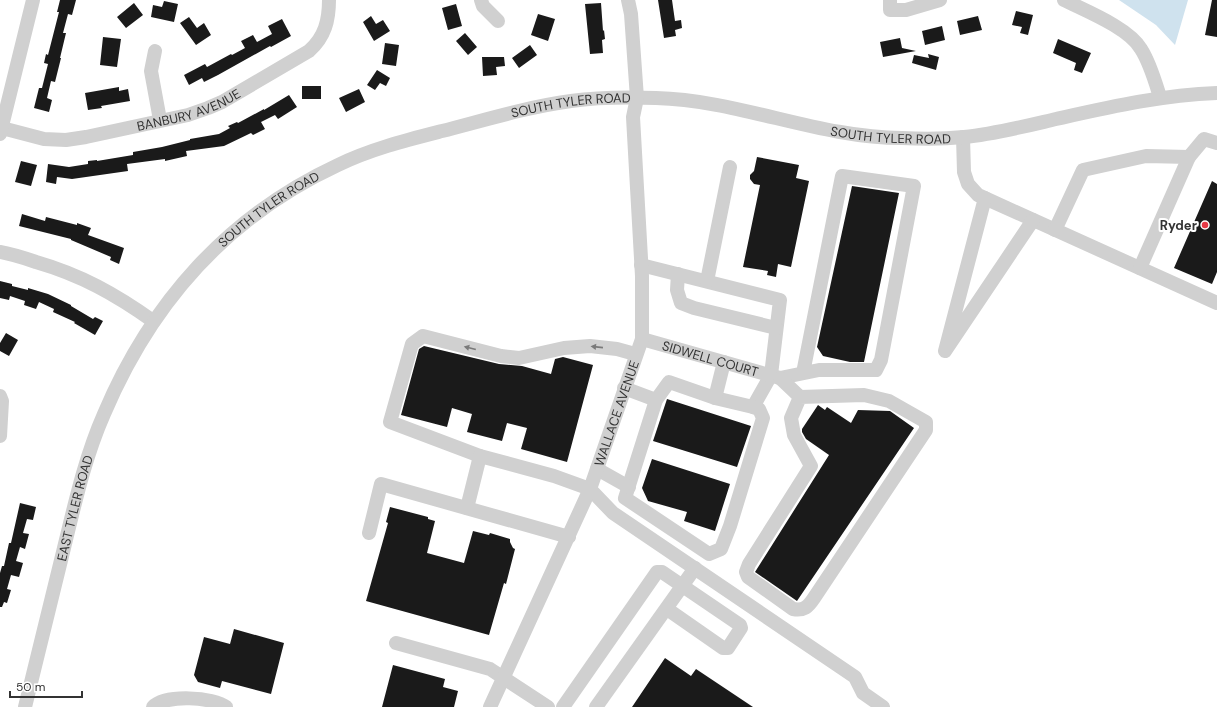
<svg xmlns="http://www.w3.org/2000/svg" width="1217" height="707" font-family="'DM Sans',sans-serif">
<style>
.water{fill:#cfe2ee}
.building{fill:#1a1a1a}
.lines{fill:none;stroke-linecap:round;stroke-linejoin:round}
.minor{stroke:#d0d0d0;stroke-width:14}
.oneway{fill:#7a7a7a}
.poi-dot{fill:#e63946;stroke:#fff;stroke-width:1.5}
.labels{text-anchor:middle;stroke-width:4;stroke-linejoin:round;paint-order:stroke}
.street-label{font-size:13px;fill:#333;stroke:#fff}
.poi-label{font-size:13px;font-weight:bold;fill:#333;stroke:#fff;text-anchor:end}
</style>
<rect width="100%" height="100%" fill="#fff"/>
<path class="water" d="M1119 0H1188L1175 45 1156 25Z"/>
<path class="building" d="M60 0H76L72 15 68 14 63 33H66L60 58H61L55 82 51 81 47 98 52 100 49 112 34 108 39 88H42L48 64 44 63 46 54 48 55 59 12H57Z
M658 0H672L675 21 681 20 682 28 675 30 676 36 664 38Z
M1212 0H1217V37L1205 35Z
M164 1 178 4 174 22 151 17 153 5 162 7Z
M134 3 143 15 126 28 117 17Z
M601 3 603 31 604 30 605 39 602 40 603 53 590 54 585 4Z
M456 4 462 26 448 30 442 8Z
M1016 11 1033 15 1028 35 1020 33 1022 27 1012 25Z
M538 14 555 19 548 41 531 35Z
M371 16 376 24 383 20 390 31 374 41 363 22Z
M978 16 982 30 960 35 957 21Z
M189 17 197 28 204 23 211 35 196 45 180 23Z
M282 19 291 36 271 47 270 46 218 75 204 82 202 78 189 85 184 75 205 64 207 67 231 54 232 55 245 48 241 41 253 35 257 42 272 34 268 26Z
M942 26 945 40 925 45 922 31Z
M465 33 477 47 468 55 456 41Z
M103 37 121 39 117 67 100 65Z
M900 38 902 48 916 51 883 57 880 42Z
M1058 39 1091 53 1082 73 1074 70 1076 63 1053 53Z
M385 43 399 45 396 66 382 64Z
M530 45 537 55 519 68 512 58Z
M928 54 939 57 936 70 912 63 914 55 929 58Z
M482 57H504L505 66 496 67 497 75 483 76Z
M377 70 390 78 386 86 380 83 375 90 367 85Z
M302 86H321V99H302Z
M119 87V91L128 89 130 101 101 106 102 108 88 110 85 93Z
M359 89 365 102 346 112 339 98Z
M289 95 297 107 278 119 275 115 261 122 265 129 253 135 251 133 224 146 186 151 187 156 165 161V159L127 164 128 171 72 179 57 177 56 184 46 182 48 164 69 167 88 164V161L97 160V161L133 155V152L162 147 190 140V139L219 134 230 128 228 126 237 122 238 123 264 109V110Z
M757 157 799 165 796 178 809 181 791 267 778 264 776 277 767 275 768 271 743 267 760 185 754 184 750 179V175L754 171Z
M21 161 37 165 31 186 15 182Z
M1212 181 1217 184V272L1212 284 1174 268Z
M852 186 899 193 864 362H850L823 356 817 347Z
M22 214 45 221 46 217 77 225V223L91 228 88 235 124 248 119 264 110 260 111 257 71 240V239L19 226Z
M0 281 12 284V286L28 290V288L48 294 71 305V306L93 319 95 317 103 321 95 335 74 323 75 322 53 312 54 309 39 302 36 309 24 305 25 301 10 296 9 300 0 298Z
M6 333 18 340 9 356 0 351V343Z
M424 346 499 364 522 366 551 374 555 359 563 357 593 365 567 462 521 449 527 428 507 423 502 441 467 432 472 414 452 408 447 427 401 415 419 349Z
M667 399 751 426 737 467 653 441Z
M818 405 825 410 827 407 851 423 858 410 890 411 914 428 797 601 755 572 829 455 806 439 802 432V429Z
M652 459 730 484 715 531 684 521 687 512 648 501 642 488Z
M20 503 36 507 33 520 27 519 23 533 29 534 25 549 20 547 16 561 23 563 19 577 11 575 7 589 11 590 7 603 4 602 2 607H0V573L2 566H4L9 543H11Z
M390 507 428 517V519L435 521 427 553 464 563 473 531 489 535 490 533 510 539V542L513 548 515 549 506 584 504 583 489 635 366 601 388 523 386 522Z
M234 629 284 643 271 694 222 681 220 688 198 682 194 675 204 637 230 644Z
M665 658 691 676 696 669 753 707H632Z
M393 665 445 679 443 687 458 691 454 707H382Z"/>
<g class="lines">
<g class="minor">
<path d="M481 0 483 6 498 21"/>
<path d="M890 0V10H906L940 0"/>
<path d="M1064 0C1086 11 1129 28 1141 49 1150 63 1155 81 1160 97"/>
<path d="M155 51 151 71 160 120"/>
<path id="s1" d="M2 128 44 139 66 140 86 137 188 115 208 108 222 102 309 51C325 37 329 20 329 0"/>
<path d="M0 134 33 0"/>
<path d="M963 137 964 172 968 184 978 195 1217 303"/>
<path d="M985 198 945 351 1033 220"/>
<path d="M1055 230 1083 170 1146 156 1189 157 1204 139 1217 143"/>
<path d="M0 252C12 254 24 258 36 262 81 275 115 294 153 321"/>
<path d="M641 265 780 300 771 375 753 407"/>
<path d="M1140 268 1189 157"/>
<path d="M678 274 677 290 681 303 694 308 776 328"/>
<path d="M707 281 730 167"/>
<path id="s2" d="M642 339 780 378 819 370H876L881 360 914 186 842 176 803 373"/>
<path d="M780 378 800 397 864 395 889 401 926 422V430L814 598C808 607 804 611 793 609L748 577 746 572 749 564 811 466 794 435 791 418 800 397"/>
<path d="M669 382 715 398 753 407 759 409 763 418 730 526 721 549 709 554 625 498 656 400Z"/>
<path d="M624 388 656 400"/>
<path d="M0 396 2 401 0 436"/>
<path d="M715 398 724 362"/>
<path d="M480 456 390 422 412 344 423 336 501 356 519 358 564 348 590 346 617 349 635 354"/>
<path d="M597 469 629 487"/>
<path d="M467 508 480 456 554 476 590 489 613 513 855 677 863 693 883 707"/>
<path d="M369 533 381 484 569 537"/>
<path d="M396 643 490 669 548 707"/>
<path id="s3" d="M25 707C38 654 51 601 64 548 75 503 85 457 104 414 151 303 228 216 338 165 371 149 407 140 442 131 485 120 527 107 571 101 599 97 628 97 656 98 739 100 819 138 902 138 922 139 944 139 964 137 995 134 1026 126 1056 119 1110 107 1162 95 1217 93"/>
<path d="M153 707C165 694 214 697 226 707"/>
<path id="s4" d="M490 707 590 489 642 339V276L633 117 637 98 631 14 628 0"/>
<path d="M563 707 657 572H662L740 625 741 628 728 648H723L667 609"/>
<path d="M596 707 695 568"/>
</g>
</g>
<defs><path id="oneway-solid" d="M-6-.8H1V-3.2L6.5 0L1 3.2V.8H-6Z"/></defs>
<g class="oneway">
<use href="#oneway-solid" transform="translate(597 347) rotate(-174)"/>
<use href="#oneway-solid" transform="translate(470 348) rotate(-166)"/>
</g>
<circle class="poi-dot" cx="1205" cy="225" r="4"/>
<g class="labels">
<g class="street-label">
<text dy="5" stroke="none"><textPath href="#s3" startOffset="895">SOUTH TYLER ROAD</textPath></text>
<text dy="5" stroke="none"><textPath href="#s1" startOffset="192">BANBURY AVENUE</textPath></text>
<text dy="5" stroke="none"><textPath href="#s3" startOffset="1219">SOUTH TYLER ROAD</textPath></text>
<text dy="5" stroke="none"><textPath href="#s3" startOffset="571">SOUTH TYLER ROAD</textPath></text>
<text dy="5" stroke="none"><textPath href="#s2" startOffset="71">SIDWELL COURT</textPath></text>
<text dy="5" stroke="none"><textPath href="#s4" startOffset="320">WALLACE AVENUE</textPath></text>
<text dy="5" stroke="none"><textPath href="#s3" startOffset="205">EAST TYLER ROAD</textPath></text>
</g>
<g class="poi-label">
<text x="1197" y="230">Ryder</text>
</g>
</g>
<path d="M10 691v6h72v-6" fill="none" stroke="#333333" stroke-width="2"/>
<text x="16" y="691" font-size="12" fill="#333333" stroke="#ffffff" stroke-width="3" paint-order="stroke">50 m</text>
</svg>
